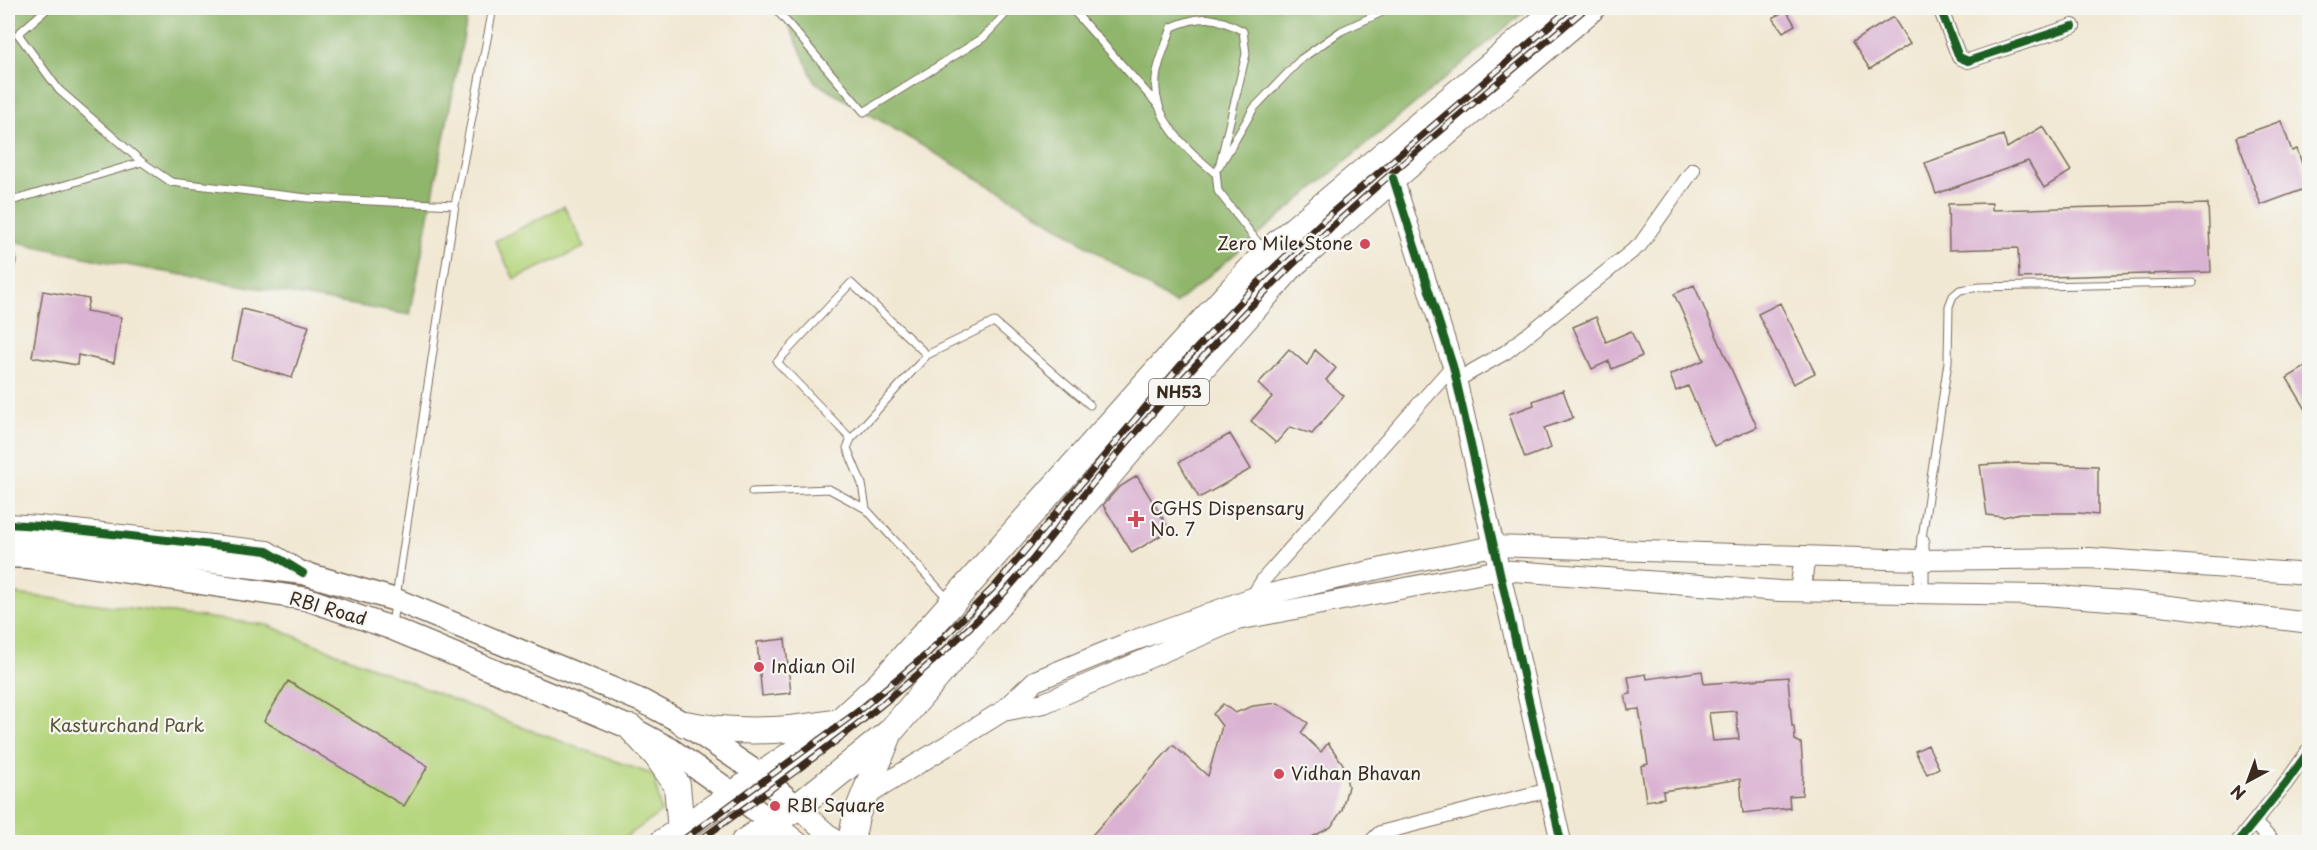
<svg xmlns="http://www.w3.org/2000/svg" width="2317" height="850" font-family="'Playpen Sans',sans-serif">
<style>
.green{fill:#b5d57c;stroke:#78804d;stroke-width:1.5}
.forest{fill:#90b66c;stroke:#667045;stroke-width:1.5}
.building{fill:#dab3d2;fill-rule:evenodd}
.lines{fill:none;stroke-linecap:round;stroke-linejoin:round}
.lane-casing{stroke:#7b6c5d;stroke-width:9}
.street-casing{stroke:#7b6c5d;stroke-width:16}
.secondary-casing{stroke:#7b6c5d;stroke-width:22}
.primary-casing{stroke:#7b6c5d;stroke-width:25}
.highway-casing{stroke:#7b6c5d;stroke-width:28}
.lane{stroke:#fff;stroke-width:7}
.street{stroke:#fff;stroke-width:14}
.secondary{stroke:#fff;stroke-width:20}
.primary{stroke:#fff;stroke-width:22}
.highway{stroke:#fff;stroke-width:26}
.rail-casing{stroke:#3b2a1e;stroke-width:7}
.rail{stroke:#f6f6f2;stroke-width:4.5;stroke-dasharray:14;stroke-linecap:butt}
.cycleway-casing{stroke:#f6f6f2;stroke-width:11}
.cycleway{stroke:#1b5e20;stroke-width:8}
.poi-dot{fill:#d1495b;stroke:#f6f6f2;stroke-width:2}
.labels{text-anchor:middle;stroke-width:4.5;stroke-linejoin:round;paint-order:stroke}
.shield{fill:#f6f6f2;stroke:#73675e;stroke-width:1.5}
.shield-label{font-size:16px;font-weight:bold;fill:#3b2a1e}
.poi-label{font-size:18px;fill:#3b2a1e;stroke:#f6f6f2;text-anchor:start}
.street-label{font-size:18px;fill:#3b2a1e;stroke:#f6f6f2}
.park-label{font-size:18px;fill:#5a5536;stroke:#f6f6f2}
</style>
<rect width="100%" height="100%" fill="#f6f6f2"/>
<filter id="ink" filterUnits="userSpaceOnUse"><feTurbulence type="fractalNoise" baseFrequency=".0167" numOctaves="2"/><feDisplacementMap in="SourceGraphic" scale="12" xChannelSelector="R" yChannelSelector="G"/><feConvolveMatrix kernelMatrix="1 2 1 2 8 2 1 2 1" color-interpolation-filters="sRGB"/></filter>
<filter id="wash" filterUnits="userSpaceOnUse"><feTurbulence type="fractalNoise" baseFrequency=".008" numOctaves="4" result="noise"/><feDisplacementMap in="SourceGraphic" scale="24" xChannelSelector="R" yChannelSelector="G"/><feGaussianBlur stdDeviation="1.35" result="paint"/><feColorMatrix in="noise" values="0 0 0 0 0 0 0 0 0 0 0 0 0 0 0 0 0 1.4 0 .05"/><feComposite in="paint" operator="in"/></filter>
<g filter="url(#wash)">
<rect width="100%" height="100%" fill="#f1e8d3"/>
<path class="green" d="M564 206 585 247 514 279 495 241Z
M8 593 267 625 524 728 654 775 661 812 619 842H8Z"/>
<path class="forest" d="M8 8H469L410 315 98 260 8 240Z
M781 8H1529L1175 304 1056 225 815 82Z"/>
<g id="blocks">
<path class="building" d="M1786 10 1795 25 1783 32 1773 18Z
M1893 17 1910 44 1870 69 1852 42Z
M2281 121 2292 151 2297 149 2310 187 2261 205 2236 137Z
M2043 126 2071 171 2044 188 2028 161 1936 194 1925 163 2003 135 2007 148Z
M1992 203V210L2208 204 2211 272 2019 278 2018 248 1949 250 1948 204Z
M1694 285 1757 427 1714 446 1688 386 1676 391 1670 375 1704 360 1674 294Z
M43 291 89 299 86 311 121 317 114 363 78 355 77 365 32 357Z
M1780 303 1815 373 1793 384 1758 314Z
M242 309 309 326 292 378 232 360Z
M1596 317 1606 342 1631 331 1642 356 1612 369 1609 361 1592 369 1573 327Z
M1289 349 1307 365 1315 350 1336 368 1326 380 1344 396 1312 434 1290 427 1276 443 1251 421 1272 397 1258 384Z
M2310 364V416L2287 378Z
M1563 390 1573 418 1544 428 1551 448 1525 458 1509 414 1534 405 1533 401Z
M1230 434 1251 469 1199 498 1179 462Z
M2017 463 2098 466V515L2079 513H2020L2003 517 1987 515 1980 465Z
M1137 476 1170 530 1132 553 1103 505 1118 488Z
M785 639 791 693 762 696 757 642Z
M1702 671 1704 684 1788 677 1792 726H1794L1795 740 1801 743 1803 771 1802 795 1789 796 1790 808 1743 813 1740 779 1663 791 1664 798 1646 801 1641 766 1648 764 1639 709 1628 710 1625 695 1631 694 1628 677 1646 674 1647 679ZM1736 711 1739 739 1713 741 1709 713Z
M288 681 428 766 404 806 264 721Z
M1278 703 1308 723 1301 733 1321 752 1328 743 1343 764 1348 786 1342 810 1331 827 1301 843H1085L1173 745 1208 776 1222 726 1213 714 1223 704 1235 713 1253 706Z
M1928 745 1939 768 1927 774 1915 751Z"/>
</g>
</g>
<g filter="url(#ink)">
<use href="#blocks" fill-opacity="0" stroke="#7b6c5d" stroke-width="1.5"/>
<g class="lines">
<defs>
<path id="lane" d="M48 8 18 34 59 90 142 162 171 182 307 198 455 205
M775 8 864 112 983 38 1011 8
M1071 8 1157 104
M1222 162 1254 108 1301 59 1341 31 1391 8
M1216 171 1218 191 1263 249
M1215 173C1185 148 1148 116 1157 72 1160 57 1167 42 1172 27 1202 14 1215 16 1243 31L1246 54 1219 167
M8 202 142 162
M8 275 13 259
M927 355 994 322 1090 405
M851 439 777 362 851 283 927 355 851 439 847 448 862 484 866 509
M752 492 829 489 866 509 949 600
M1922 538 1948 362 1949 306 1953 296 1960 290 1980 287 2193 283
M1917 592 1921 537 1925 539V590
M392 624 455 205 493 8"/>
<path id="street" d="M1940 8 1959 57 1968 61 2073 26
M1457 380 1506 352 1640 245 1693 170
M1250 601 1264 579 1453 366
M2254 823 2273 842
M1371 842 1380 833 1549 790
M2238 842 2286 783 2310 749"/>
<path id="secondary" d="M1393 178 1453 366 1561 842
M8 524 39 526 267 551 303 573
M1800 591 1805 556
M1003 711 1044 703 1237 620 1500 570 1780 591 2044 595 2136 602 2310 623
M864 797 1003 711 1035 681 1130 642 1252 598 1396 565 1494 546 1919 560 2090 558 2296 573 2310 577
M797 807 837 842
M774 823 798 842"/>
<path id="primary" d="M8 540 68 544 303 573 396 600 642 701 685 724 756 772 797 807
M8 556 30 557 307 599 391 628 631 728 670 749 774 823"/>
<path id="highway" d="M685 724C735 734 783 732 833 723
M631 728 657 756 677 785 681 831
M663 842 839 722 881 683 1151 378 1266 253 1559 8
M744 842 797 807 890 732 1166 408 1292 265 1592 8
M851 842 856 816 890 732"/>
</defs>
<use href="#lane" class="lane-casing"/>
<use href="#street" class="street-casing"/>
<use href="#secondary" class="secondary-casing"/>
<use href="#primary" class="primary-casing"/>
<use href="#highway" class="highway-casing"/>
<use href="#lane" class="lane"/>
<use href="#street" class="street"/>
<use href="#secondary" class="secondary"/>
<use href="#primary" class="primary"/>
<use href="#highway" class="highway"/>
<defs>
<path id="rail" d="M680 842 857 712 927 654 996 585 1179 367 1261 280 1327 217 1570 8
M697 842C804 766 911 690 1002 595 1037 558 1066 515 1099 476 1153 411 1209 348 1268 289 1367 189 1479 99 1586 8"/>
</defs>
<use href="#rail" class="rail-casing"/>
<use href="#rail" class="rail"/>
<defs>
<path id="cycleway" d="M1940 8 1959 57 1968 61 2073 26
M1393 178 1453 366 1561 842
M8 524 39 526 267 551 303 573
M2238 842 2286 783 2310 749"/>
</defs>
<use href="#cycleway" class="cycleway-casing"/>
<use href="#cycleway" class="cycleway"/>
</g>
</g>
<g class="poi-dot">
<circle cx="1365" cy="244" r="6"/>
<path d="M1133 510h6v6h6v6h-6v6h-6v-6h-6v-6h6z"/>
<circle cx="759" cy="667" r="6"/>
<circle cx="1279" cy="774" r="6"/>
<circle cx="775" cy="806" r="6"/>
</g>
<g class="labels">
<rect class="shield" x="1149" y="379" width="60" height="26" rx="4.5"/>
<g class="shield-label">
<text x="1179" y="398">NH53</text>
</g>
<g class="poi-label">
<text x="1353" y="250" text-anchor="end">Zero Mile Stone</text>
<text x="1150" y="515">CGHS Dispensary<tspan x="1150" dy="21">No. 7</tspan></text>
<text x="771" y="673">Indian Oil</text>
<text x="1291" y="780">Vidhan Bhavan</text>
<text x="787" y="812">RBI Square</text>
</g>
<g class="street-label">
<text transform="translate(328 609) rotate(16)" y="6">RBI Road</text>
</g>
<g class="park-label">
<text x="127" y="732">Kasturchand Park</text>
</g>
</g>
<rect width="2317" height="850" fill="none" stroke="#f6f6f2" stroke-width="30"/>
<g transform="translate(2248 781) rotate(221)" stroke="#f6f6f2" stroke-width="4.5" paint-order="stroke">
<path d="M0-4.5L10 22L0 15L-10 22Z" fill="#3b2a1e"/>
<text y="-9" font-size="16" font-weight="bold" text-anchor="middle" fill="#3b2a1e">N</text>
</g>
</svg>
